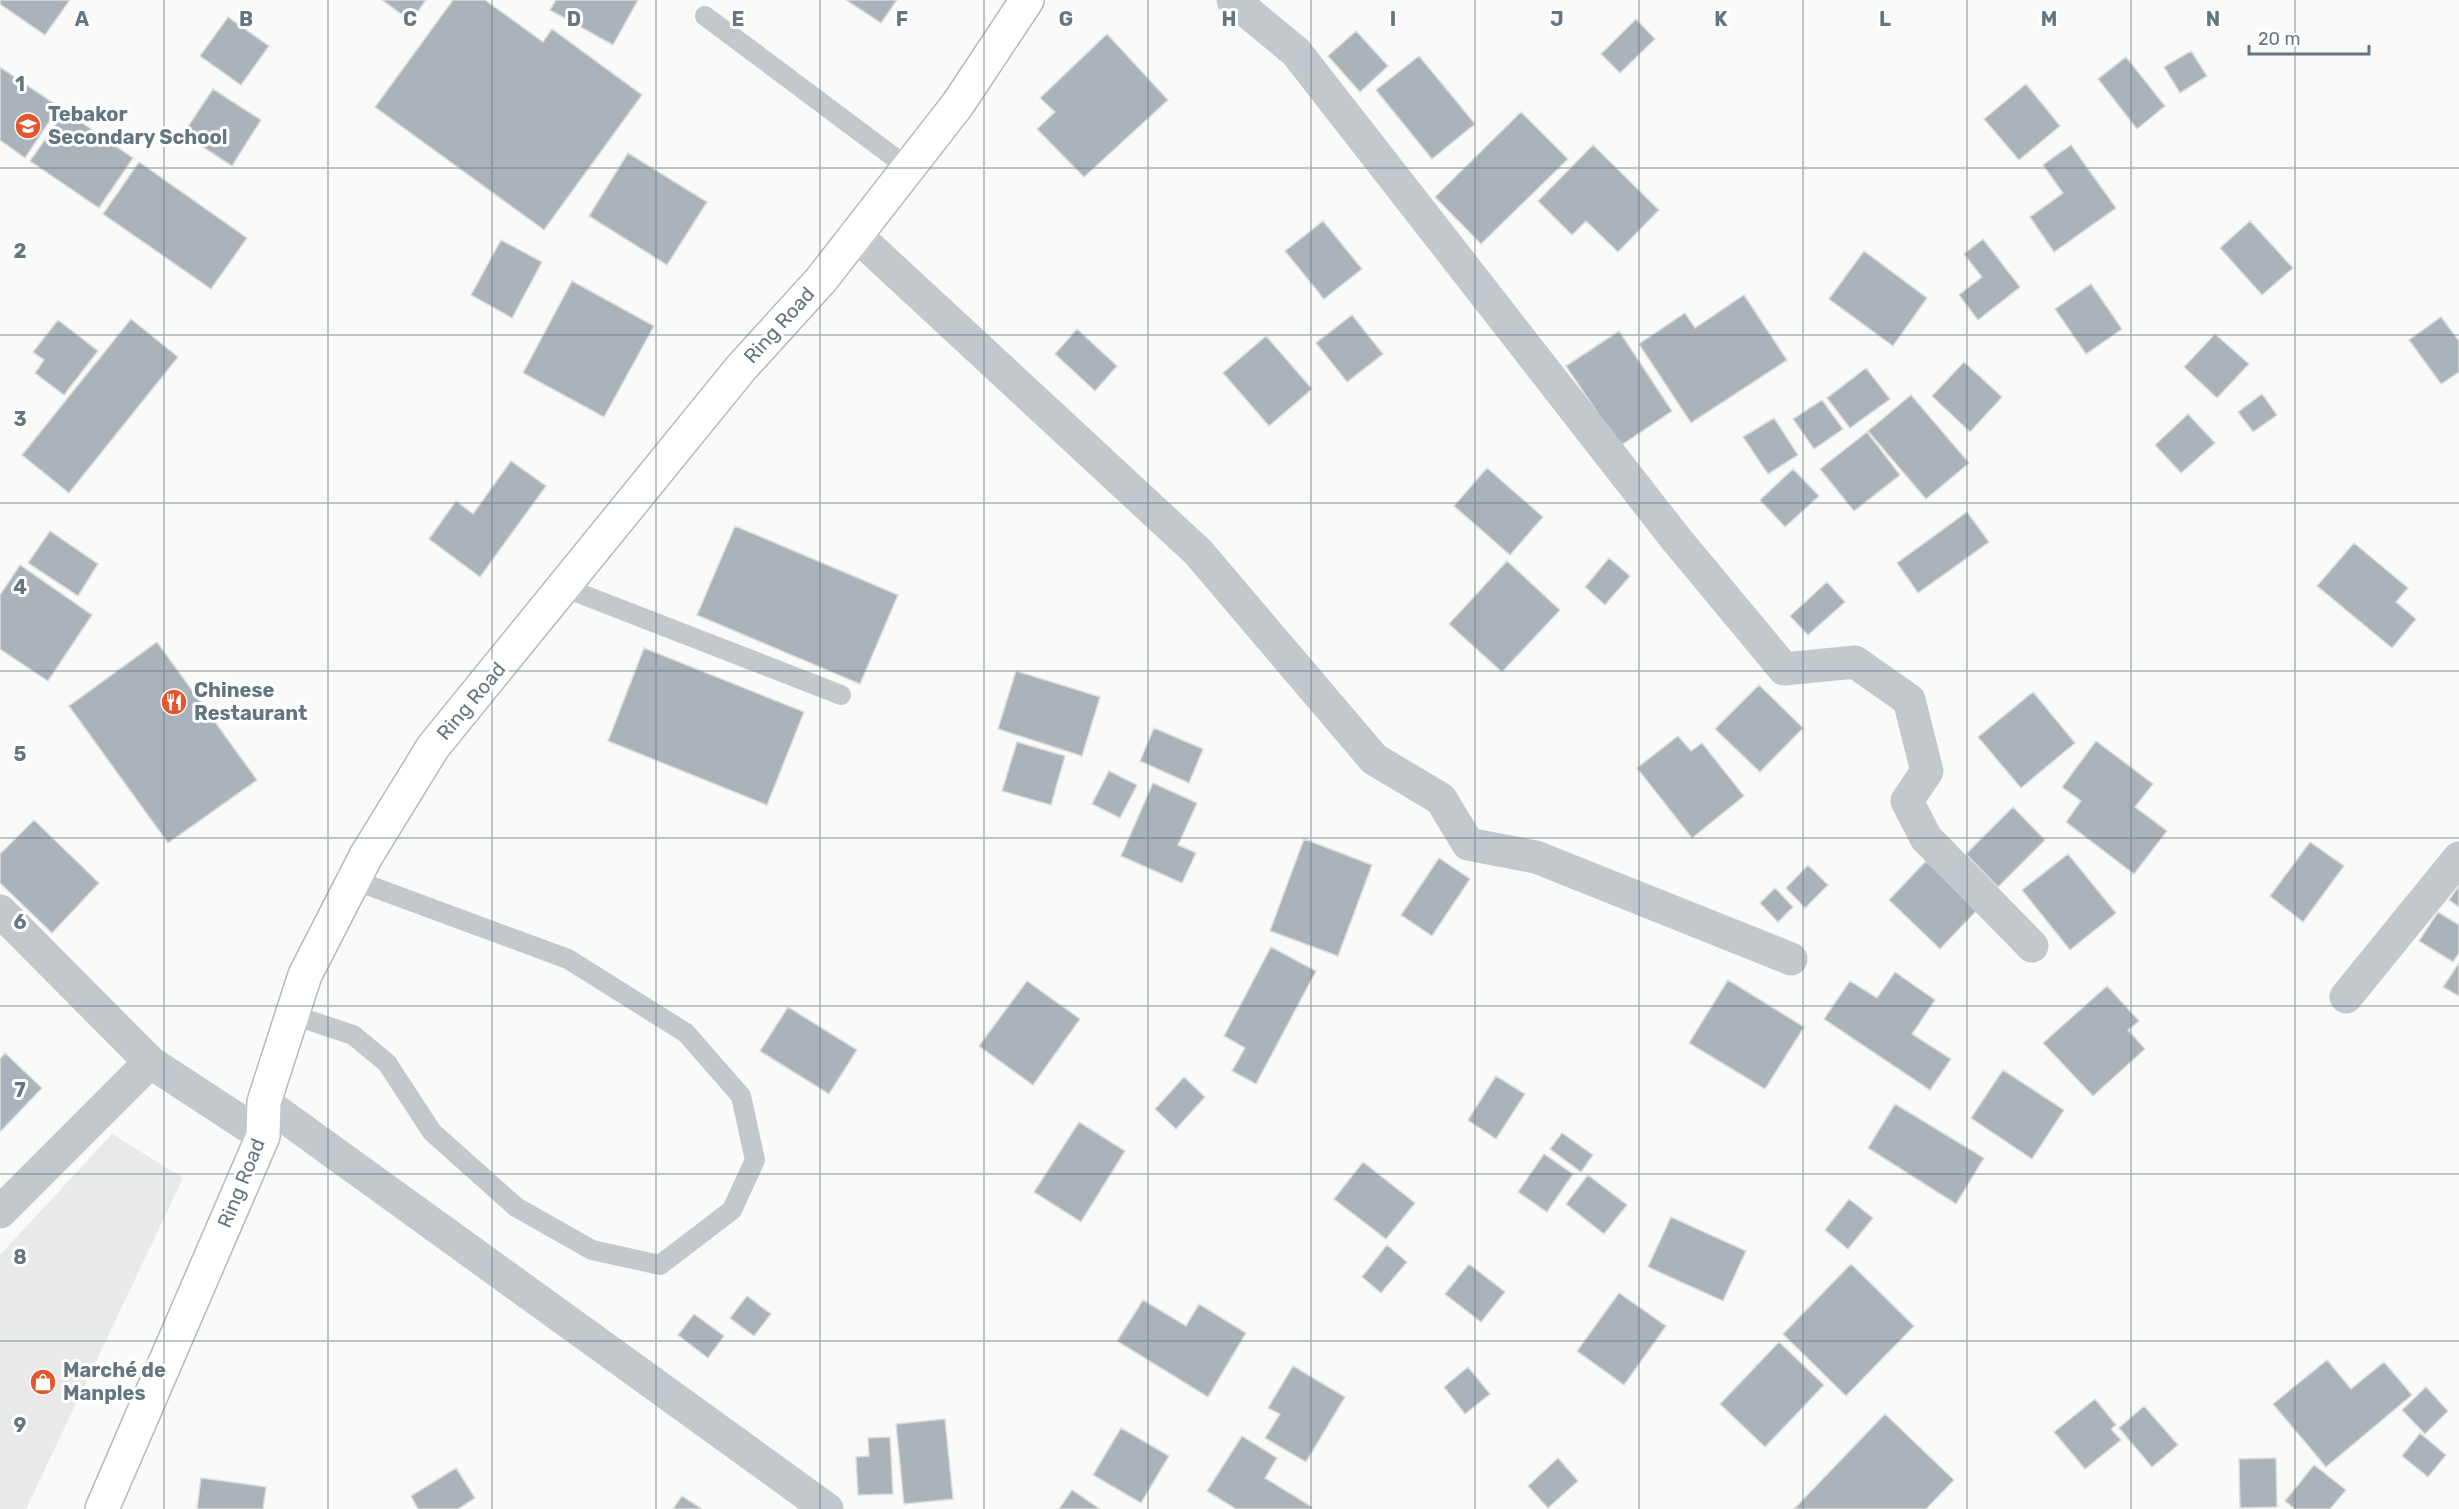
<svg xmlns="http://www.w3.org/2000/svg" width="2459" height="1509" font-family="Rubik,sans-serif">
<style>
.built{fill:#e8e9e9}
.building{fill:#aab3b9;stroke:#dcdcda;stroke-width:1.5}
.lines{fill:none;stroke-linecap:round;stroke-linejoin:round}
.secondary-casing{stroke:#b3babf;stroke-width:36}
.lane{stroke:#c3c8cc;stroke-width:20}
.street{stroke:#c3c8cc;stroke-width:33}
.secondary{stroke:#fff;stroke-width:33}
.grid{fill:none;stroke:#657683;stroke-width:1.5;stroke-opacity:0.55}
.labels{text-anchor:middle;stroke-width:6;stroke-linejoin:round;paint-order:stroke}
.poi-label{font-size:20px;font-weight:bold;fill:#657683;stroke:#fff;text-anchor:start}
.street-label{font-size:20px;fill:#657683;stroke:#fff}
.grid-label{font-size:20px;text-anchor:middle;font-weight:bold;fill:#657683;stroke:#fff;stroke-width:6;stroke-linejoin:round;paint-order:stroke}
</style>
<rect width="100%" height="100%" fill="#fafaf8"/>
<path class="built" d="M112 1134 183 1178 26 1509H0V1255Z"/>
<path class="building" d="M0 0H70L45 35 0 4Z
M382 0H426L411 21Z
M453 0H485L543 42 552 29 642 95 544 230 375 107Z
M556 0H638L613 45 550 10Z
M846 0H897L881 23Z
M228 17 269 46 241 85 200 56Z
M1636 19 1655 39 1620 73 1601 54Z
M1356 31 1388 66 1360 92 1328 56Z
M1107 34 1168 100 1084 177 1037 129 1055 112 1040 98Z
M2191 51 2207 76 2180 93 2164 67Z
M1419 56 1475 124 1432 159 1376 90Z
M2126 57 2165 106 2137 129 2098 79Z
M0 67 59 107 25 158 0 140Z
M2026 84 2060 126 2019 160 1984 119Z
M213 89 261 120 232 166 183 134Z
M65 111 133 158 99 208 30 161Z
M1521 112 1568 159 1481 244 1435 197Z
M1593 145 1659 210 1618 252 1586 221 1572 235 1538 201Z
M2071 145 2116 208 2054 252 2030 217 2063 193 2043 165Z
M628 153 707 202 667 265 589 216Z
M139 162 247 238 211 289 103 214Z
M1323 221 1362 269 1324 299 1285 251Z
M2250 221 2293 268 2262 295 2220 248Z
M1983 239 2020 287 1978 320 1959 295 1982 277 1964 254Z
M501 240 542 262 512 318 471 295Z
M1864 251 1927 298 1893 346 1829 299Z
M572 281 654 326 604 417 523 373Z
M2091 284 2122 329 2086 354 2055 309Z
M1744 295 1787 360 1691 423 1639 344 1685 313 1695 328Z
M1352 315 1383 354 1347 382 1316 343Z
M2441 317 2459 341V372L2441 384 2409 340Z
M131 319 178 357 69 493 22 455Z
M58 320 98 351 64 395 35 373 44 360 33 352Z
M1077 329 1117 366 1095 391 1055 354Z
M1619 331 1672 411 1620 446 1566 366Z
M2215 334 2249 364 2217 398 2184 367Z
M1266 336 1312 389 1269 426 1223 373Z
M1964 362 2002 397 1970 432 1932 396Z
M1866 368 1890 399 1850 428 1827 398Z
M2262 394 2277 415 2253 432 2238 412Z
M1911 395 1969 463 1926 499 1868 431Z
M1822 400 1843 429 1814 449 1793 419Z
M2188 414 2215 443 2181 473 2155 445Z
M1774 418 1798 455 1768 474 1743 437Z
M1867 432 1900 475 1854 511 1820 469Z
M511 461 546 486 480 577 429 539 456 501 473 514Z
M1487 468 1543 517 1510 555 1454 506Z
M1793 469 1819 496 1785 527 1760 500Z
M1967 512 1989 542 1918 593 1897 563Z
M735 526 898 595 860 684 697 615Z
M50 531 98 564 78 596 28 563Z
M2354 543 2408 588 2396 602 2416 619 2392 648 2317 586Z
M1609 558 1630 576 1605 605 1585 587Z
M1507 561 1560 610 1502 672 1449 624Z
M20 565 92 615 48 681 0 649V595Z
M1827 582 1845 602 1808 635 1790 616Z
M157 642 257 780 168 843 69 706Z
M644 648 804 712 767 805 608 741Z
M1016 671 1100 697 1082 756 998 729Z
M1759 685 1803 728 1760 772 1715 729Z
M2033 692 2075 743 2021 788 1978 737Z
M1154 728 1203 749 1189 783 1140 761Z
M1678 736 1691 751 1702 743 1744 796 1692 838 1637 768Z
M2096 741 2153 784 2135 807 2167 831 2134 874 2066 822 2081 801 2062 787Z
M1017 742 1065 756 1051 805 1002 791Z
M1109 771 1137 785 1120 818 1092 804Z
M1153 783 1197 803 1178 845 1196 853 1182 883 1121 856Z
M2013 807 2045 840 1998 887 1966 854Z
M34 820 99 883 52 933 0 883V854Z
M1304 839 1372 865 1338 956 1270 931Z
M2310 842 2344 866 2303 922 2270 896Z
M2068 854 2116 913 2070 950 2022 890Z
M1439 858 1470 879 1432 936 1401 915Z
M1926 861 1977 910 1940 949 1889 900Z
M1808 865 1828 885 1805 908 1786 888Z
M2459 886V907L2449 900Z
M1775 888 1793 907 1778 922 1760 903Z
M2438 912 2459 925V953L2453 962 2419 941Z
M1271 947 1316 971 1256 1084 1232 1071 1245 1048 1224 1036Z
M2459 963V996L2443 987Z
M1895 972 1935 1000 1912 1034 1951 1059 1930 1090 1824 1019 1850 981 1877 998Z
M1728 980 1804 1027 1765 1089 1689 1043Z
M1027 981 1080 1019 1033 1085 979 1046Z
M2107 986 2139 1021 2128 1030 2145 1049 2093 1096 2043 1043Z
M788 1007 857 1050 829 1094 760 1051Z
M5 1053 42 1088 0 1132V1059Z
M2003 1070 2064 1110 2032 1159 1971 1118Z
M1496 1076 1525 1094 1496 1139 1468 1120Z
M1184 1077 1205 1097 1176 1129 1155 1109Z
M1895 1104 1984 1158 1956 1204 1868 1148Z
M1079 1122 1125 1151 1081 1222 1034 1192Z
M1562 1133 1593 1155 1581 1172 1550 1149Z
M1544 1154 1573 1174 1547 1212 1518 1192Z
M1363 1162 1415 1203 1386 1239 1334 1199Z
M1588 1175 1627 1205 1604 1234 1566 1204Z
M1849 1199 1873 1218 1848 1249 1825 1230Z
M1671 1217 1746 1251 1723 1301 1648 1267Z
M1387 1245 1407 1262 1381 1293 1362 1277Z
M1469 1264 1505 1292 1481 1322 1445 1294Z
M1851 1264 1914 1326 1846 1396 1783 1334Z
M1619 1293 1666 1326 1624 1385 1577 1351Z
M747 1296 771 1314 754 1336 730 1318Z
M1143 1300 1186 1326 1199 1304 1246 1333 1208 1397 1117 1341Z
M694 1314 724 1336 708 1358 678 1335Z
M1779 1342 1824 1385 1765 1447 1720 1404Z
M2327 1360 2351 1389 2384 1362 2412 1395 2326 1467 2273 1404Z
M1293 1366 1345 1397 1306 1462 1265 1438 1280 1414 1268 1408Z
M1468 1367 1490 1394 1465 1414 1444 1387Z
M2426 1387 2448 1411 2425 1434 2402 1410Z
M2095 1399 2116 1425 2111 1429 2121 1440 2085 1469 2054 1432Z
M2144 1406 2178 1445 2152 1467 2119 1428Z
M1885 1414 1954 1480 1926 1509H1794Z
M945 1419 953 1499 904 1504 896 1424Z
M1121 1428 1169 1456 1141 1503 1093 1475Z
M2420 1433 2446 1455 2428 1477 2402 1456Z
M1242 1436 1277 1458 1265 1478 1312 1507 1311 1509H1236L1207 1491Z
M890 1437 893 1494 858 1495 856 1457 869 1456 868 1438Z
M1558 1458 1578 1481 1548 1508 1528 1486Z
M2276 1458 2277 1507 2240 1508 2239 1459Z
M2314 1465 2346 1490 2330 1509H2295L2285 1501Z
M456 1468 475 1498 458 1509H418L411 1496Z
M201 1478 266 1487 263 1509H197Z
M1072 1490 1100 1509H1059Z
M682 1496 702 1509H673Z"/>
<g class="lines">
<defs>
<path id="secondary" d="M102 1509 263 1136 264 1102 305 975 366 856 433 747 741 368 821 280 958 104 1027 0"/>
</defs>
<use href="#secondary" class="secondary-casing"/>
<path class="lane" d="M705 16 907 167
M563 587 841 695
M293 1015 353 1035 387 1063 432 1132 516 1207 592 1250 660 1265 732 1210 755 1160 741 1096 686 1033 568 959 354 880"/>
<path class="street" d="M1233 0 1296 52 1676 539 1784 669 1855 662 1909 700 1927 771 1907 801 1926 838 2032 946
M855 234 1198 552 1374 759 1441 799 1468 844 1536 857 1791 959
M0 911 150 1062 263 1136
M2346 997 2459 858
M264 1102 827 1509
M0 1212 150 1062"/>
<use href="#secondary" class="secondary"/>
</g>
<path class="grid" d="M164 0V1509M328 0V1509M492 0V1509M656 0V1509M820 0V1509M984 0V1509M1148 0V1509M1311 0V1509M1475 0V1509M1639 0V1509M1803 0V1509M1967 0V1509M2131 0V1509M2295 0V1509M0 168H2459M0 335H2459M0 503H2459M0 671H2459M0 838H2459M0 1006H2459M0 1174H2459M0 1341H2459"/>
<defs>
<symbol id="school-disc" viewBox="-11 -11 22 22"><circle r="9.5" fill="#e4572e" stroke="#fff"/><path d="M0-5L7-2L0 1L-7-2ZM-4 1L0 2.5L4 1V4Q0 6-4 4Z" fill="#fff"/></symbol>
<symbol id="restaurant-disc" viewBox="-11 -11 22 22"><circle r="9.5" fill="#e4572e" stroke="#fff"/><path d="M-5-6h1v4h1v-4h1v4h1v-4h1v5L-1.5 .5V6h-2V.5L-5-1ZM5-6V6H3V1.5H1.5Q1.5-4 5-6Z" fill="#fff"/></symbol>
<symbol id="shop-disc" viewBox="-11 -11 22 22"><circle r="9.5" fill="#e4572e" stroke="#fff"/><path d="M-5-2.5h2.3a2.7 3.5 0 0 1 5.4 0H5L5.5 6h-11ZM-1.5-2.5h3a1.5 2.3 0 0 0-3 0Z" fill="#fff"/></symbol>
</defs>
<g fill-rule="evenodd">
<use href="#school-disc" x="13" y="111" width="30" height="30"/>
<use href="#restaurant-disc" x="159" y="687" width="30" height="30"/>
<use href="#shop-disc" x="28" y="1367" width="30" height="30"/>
</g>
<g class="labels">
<g class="poi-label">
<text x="48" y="121">Tebakor<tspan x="48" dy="23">Secondary School</tspan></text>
<text x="194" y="697">Chinese<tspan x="194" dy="23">Restaurant</tspan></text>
<text x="63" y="1377">Marché de<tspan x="63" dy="23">Manples</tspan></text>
</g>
<g class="street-label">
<text transform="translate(779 325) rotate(-48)" y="7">Ring Road</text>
<text transform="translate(471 701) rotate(-50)" y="7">Ring Road</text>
<text transform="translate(241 1183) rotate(-68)" y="7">Ring Road</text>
</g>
</g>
<g class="grid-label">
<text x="82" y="26">A</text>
<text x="246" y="26">B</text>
<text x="410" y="26">C</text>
<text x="574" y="26">D</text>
<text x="738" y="26">E</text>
<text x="902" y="26">F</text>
<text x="1066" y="26">G</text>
<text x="1229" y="26">H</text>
<text x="1393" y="26">I</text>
<text x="1557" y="26">J</text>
<text x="1721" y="26">K</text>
<text x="1885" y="26">L</text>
<text x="2049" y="26">M</text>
<text x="2213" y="26">N</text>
<text x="20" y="91">1</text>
<text x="20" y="258">2</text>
<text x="20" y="426">3</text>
<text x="20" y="594">4</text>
<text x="20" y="761">5</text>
<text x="20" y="929">6</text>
<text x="20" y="1097">7</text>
<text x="20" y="1264">8</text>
<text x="20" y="1432">9</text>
</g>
<path d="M2249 45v9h120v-9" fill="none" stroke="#657683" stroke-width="3"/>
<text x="2258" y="45" font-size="18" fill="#657683" stroke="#ffffff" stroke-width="4.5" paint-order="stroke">20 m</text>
</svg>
